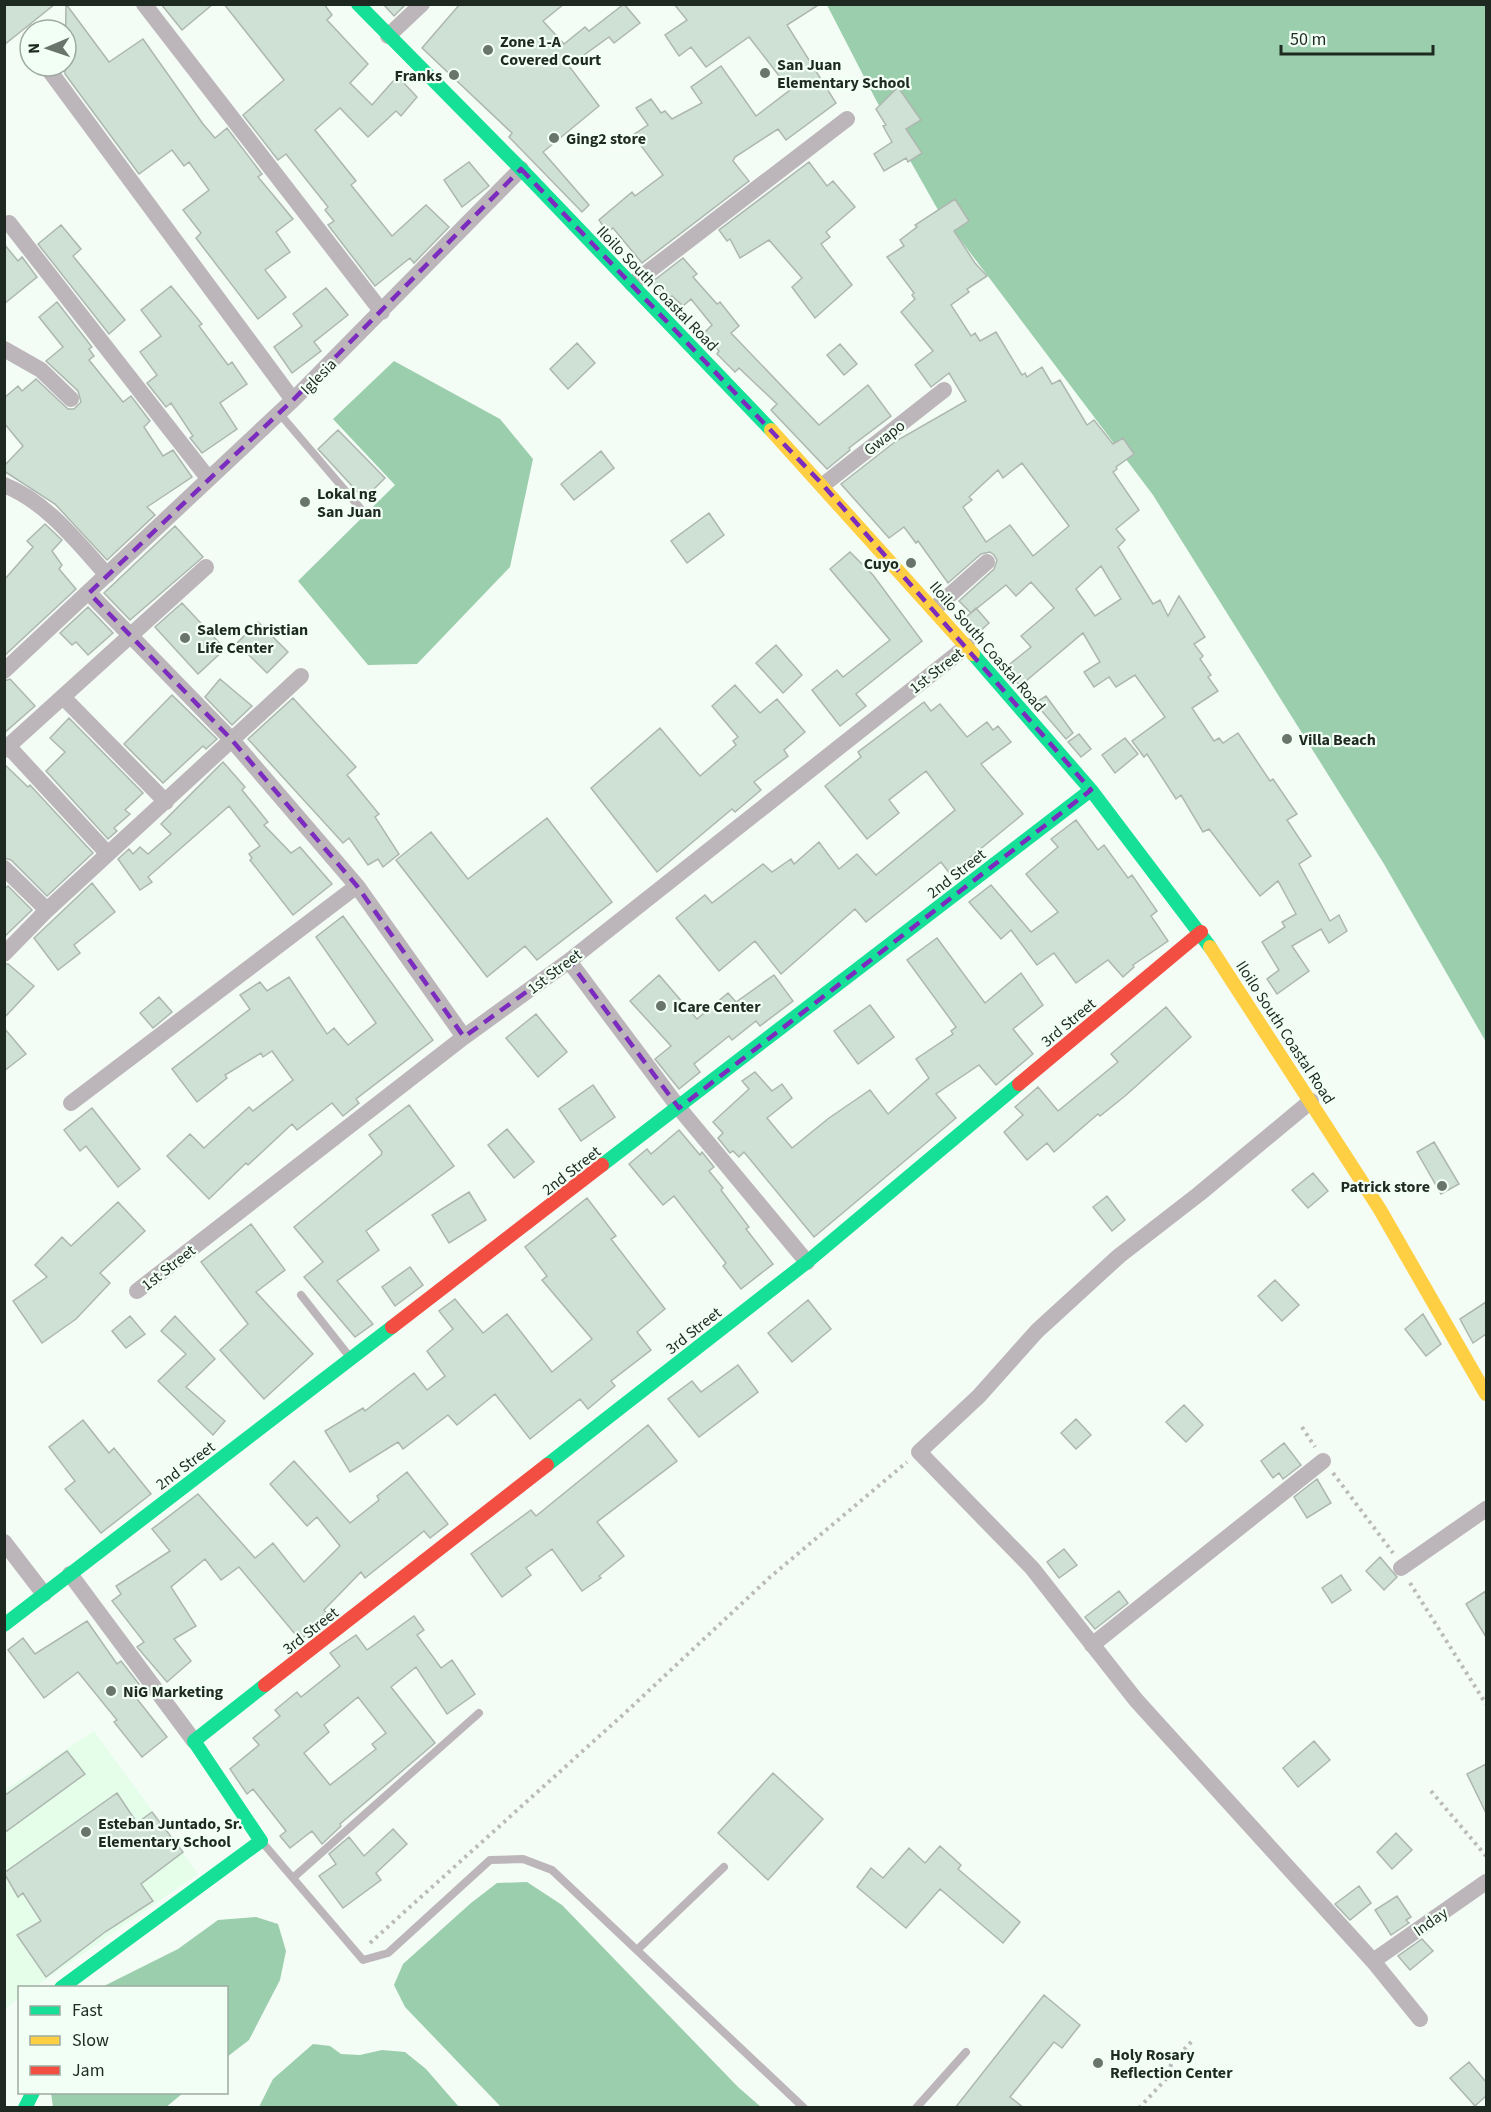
<svg xmlns="http://www.w3.org/2000/svg" width="1491" height="2112" font-family="'Source Sans 3',sans-serif">
<style>
.built{fill:#e4feea}
.water{fill:#9bceac}
.building{fill:#cfe0d4;stroke:#adb7b0;stroke-width:1.5;fill-rule:evenodd}
.lines{fill:none;stroke-linecap:round;stroke-linejoin:round}
.path{stroke:#babbba;stroke-width:4;stroke-dasharray:3 4.5;stroke-linecap:butt}
.lane{stroke:#bcb5ba;stroke-width:8}
.street{stroke:#bcb5ba;stroke-width:16}
.fast{stroke:#16e098;stroke-width:14}
.slow{stroke:#ffcf43;stroke-width:14}
.jam{stroke:#f24e42;stroke-width:14}
.marked{fill:none;stroke:#7b2cbf;stroke-width:4.5;stroke-dasharray:12 8;stroke-linejoin:round}
.poi-dot{fill:#69746c;stroke:#f1fff5;stroke-width:2}
.labels{text-anchor:middle;stroke-width:4.5;stroke-linejoin:round;paint-order:stroke}
.poi-label{font-size:16px;font-weight:bold;fill:#1e2a21;stroke:#f1fff5;text-anchor:start}
.street-label{font-size:16px;fill:#1e2a21;stroke:#f1fff5}
</style>
<rect width="100%" height="100%" fill="#f4fcf6"/>
<path class="built" d="M94 1731 198 1874 35 1987 20 1988 19 1998 5 2009V1790Z"/>
<path class="water" d="M827 5H1486V1042L1384 864 1153 495 938 210 877 102Z
M394 361 500 419 533 459 510 567 417 664 368 665 298 581 395 485 333 419Z
M527 1882 562 1905 738 2087 761 2107H501L405 2007 394 1985 403 1964 471 1903 497 1883Z
M256 1917 278 1924 286 1951 280 1980 249 2040 227 2057 226 1988 102 1987 178 1949 218 1920Z
M313 2044 330 2046 341 2054 360 2055 382 2050 405 2052 426 2069 459 2107H259L273 2079Z
M51 2093V2092L183 2093 165 2108 53 2107Z"/>
<path class="building" d="M4 4H55L4 45Z
M66 4 109 62 143 39 203 124 215 138 227 128 262 174 258 177 293 219 276 232 290 252 265 270 286 297 258 319 196 238 201 233 183 210 209 190 189 162 184 166 172 150 139 174 65 74Z
M161 4H213L182 30Z
M224 4H324L332 15 327 20 368 64 350 83 372 105 394 80H401L417 97 401 116 396 111 368 137 340 108 315 130 356 181 351 185 392 236 426 205 449 227 414 263 410 258 375 286 328 225 334 221 325 210 328 207 286 154 278 160 243 115 284 80Z
M383 4H406L394 16Z
M460 4H564L543 21 564 44 585 27 589 31 624 4 640 23 614 43 609 37 569 66 599 106 543 152 589 205 582 212 509 137 512 133 422 48Z
M674 4H820L787 25 836 103 786 140 778 129 735 157 733 161 749 181 642 263 613 228 607 232 599 220 632 192 635 196 663 175 633 135 648 125 636 108 651 99 661 113 665 111 672 119 702 103 691 87 721 66 756 116 790 90 749 37 706 67 691 47 679 56 665 35 687 20Z
M898 87 921 120 906 129 922 153 908 162 906 158 884 171 874 154 892 142 883 126 886 125 876 109Z
M469 162 489 186 462 207 444 180Z
M809 162 827 186 833 181 855 207 826 232 830 237 821 244 852 285 815 318 792 287 802 278 769 240 740 258 730 239 727 241 719 230Z
M955 199 969 221 954 231 975 263 987 276 967 289 969 292 951 305 971 336 975 333 980 341 996 332 1022 375 1025 373 1027 377 1042 367 1052 384 1060 380 1087 425 1094 420 1113 444 1123 438 1134 454 1116 467 1117 469 1113 472 1139 510 1116 529 1125 540 1118 547 1153 604 1160 600 1168 616 1179 596 1205 637 1194 644 1203 656 1200 659 1211 675 1208 677 1218 691 1192 708 1214 741 1219 738 1223 743 1238 733 1270 781 1273 779 1297 814 1287 820 1311 856 1299 864 1330 921 1339 915 1347 931 1329 943 1321 929 1292 946 1309 971 1277 994 1267 979 1279 970 1262 942 1285 927 1282 922 1296 914 1278 881 1260 896 1209 829 1203 832 1181 795 1176 799 1147 754 1144 757 1132 741 1165 717 1135 675 1116 687 1109 677 1094 687 1084 672 1100 662 1083 633 1020 686 1005 668 1031 647 1021 636 1054 608 1031 582 1016 596 1006 585 971 613 959 601 994 569 997 560 994 555 990 552 981 554 948 583 918 541 916 543 904 527 889 538 841 484 896 441 966 401 949 373 931 387 915 365 933 351 901 312 915 299 912 295 914 293 887 257 904 246 900 240 917 227 915 225ZM1022 463 1069 526 1033 556 1010 525 986 542 963 507 972 500 969 497 998 470 1003 478ZM1101 566 1121 599 1095 616 1076 589Z
M61 225 81 249 73 256 125 320 109 334 38 244Z
M4 244 18 261 22 257 37 277 4 304Z
M683 258 697 274 693 277 717 304 720 302 739 326 731 333 819 425 868 385 891 416 849 448 850 450 827 469 771 410 777 404 739 368 735 372 717 354 719 351 704 333 712 325 691 299 683 306 672 296 669 298 652 282Z
M171 286 202 324 199 326 228 365 232 362 247 384 220 403 237 429 202 453 190 438 193 436 171 403 166 407 147 383 157 375 140 352 161 336 141 310Z
M326 288 348 315 314 342 321 351 292 373 274 347 302 326 293 314Z
M57 302 92 347 89 349 94 356 89 360 123 402 131 396 150 421 144 427 163 456 173 450 192 477 147 507 155 515 107 560 55 504 4 471V466L23 446 4 423V398L18 386 22 391 36 379 68 409H74L81 402 78 391 46 361 63 347 39 317Z
M577 343 595 363 568 389 550 369Z
M840 344 857 364 844 375 827 355Z
M338 430 385 478 364 499 318 449Z
M601 451 614 468 574 500 561 484Z
M709 513 724 535 687 563 671 541Z
M45 524 62 540 52 551 62 565 59 569 76 589 4 656V580L33 547 27 541Z
M175 526 203 557 130 620 104 593Z
M850 552 873 575 922 641 856 694 866 706 840 726 812 690 837 670 843 677 890 640 830 569Z
M182 603 225 649 198 674 155 627Z
M88 607 113 633 88 655 76 642 72 645 60 633Z
M976 608 989 623 976 635 963 620Z
M258 622 288 652 267 673 237 643Z
M776 645 802 675 783 693 756 663Z
M10 679 35 706 4 733V681Z
M220 679 252 706 232 725 205 697Z
M735 685 760 713 777 699 805 732 784 750 788 756 754 782 761 790 735 812 732 809 657 872 591 788 660 728 700 776 736 745 733 741 738 737 712 706Z
M172 695 217 739 206 749 203 746 163 783 124 744Z
M1046 696 1073 733 1066 739 1035 703Z
M293 698 356 767 347 775 379 814 375 817 399 854 383 867 378 859 368 865 349 838 343 843 248 739Z
M924 702 931 711 940 704 967 737 987 722 993 730 998 726 1011 742 981 764 1023 814 950 874 941 862 866 922 855 909 781 974 755 941 719 971 676 918 705 895 712 903 763 864 772 872 791 859 794 864 819 842 839 869 857 854 876 875 955 810 926 771 889 800 899 813 867 839 825 786 861 757 858 752Z
M69 718 143 793 125 810 130 814 114 828 117 831 108 839 46 771 65 752 50 738Z
M1079 734 1091 749 1081 757 1068 742Z
M1125 738 1138 754 1115 773 1102 755Z
M223 762 245 787 242 790 268 822 264 825 291 853 300 847 332 884 293 915 250 860 252 858 249 854 260 846 229 806 148 877 152 882 140 890 118 859 129 849 133 854 140 847 148 854 171 834 161 824Z
M4 764 28 787 30 785 93 853 47 896 11 860 4 858Z
M547 818 612 902 537 960 525 946 487 977 396 860 431 832 468 879Z
M1076 820 1098 850 1104 845 1128 878 1132 875 1157 911 1151 916 1168 941 1133 965 1134 967 1123 977 1108 960 1076 983 1054 953 1037 965 1011 930 1001 939 969 902 991 885 1031 932 1058 912 1026 874 1058 847 1051 839Z
M92 883 115 912 74 945 80 953 58 970 34 938Z
M8 886 32 910 4 937V889Z
M343 916 433 1040 356 1099 359 1103 343 1116 332 1103 297 1130 292 1124 248 1165 246 1163 209 1199 167 1156 190 1134 204 1148 249 1107 253 1111 293 1080 272 1051 263 1057 261 1053 225 1075 227 1078 197 1102 172 1069 250 1009 240 995 260 982 267 991 289 977 327 1034 334 1028 348 1045 376 1023 316 937Z
M937 938 985 1003 1021 973 1043 1005 1013 1029 1033 1054 996 1085 979 1065 936 1094 956 1118 814 1237 744 1152 739 1157 733 1151 730 1153 718 1138 723 1133 713 1122 749 1089 742 1081 755 1072 772 1091 782 1084 792 1098 767 1118 792 1148 829 1118 870 1090 888 1114 929 1078 916 1059 953 1034 951 1031 956 1027 907 960Z
M4 964H8L34 986 4 1018Z
M659 975 697 1019 728 993 736 1002 774 975 793 1001 760 1026 756 1021 732 1040 729 1036 694 1064 700 1072 679 1089 655 1059 671 1046 630 1001Z
M159 997 172 1012 153 1028 140 1013Z
M870 1005 894 1037 858 1064 834 1031Z
M1166 1007 1191 1037 1125 1096 1100 1116 1098 1114 1054 1152 1047 1143 1027 1160 1004 1132 1023 1115 1015 1107 1038 1087 1058 1111 1118 1062 1111 1054Z
M536 1014 567 1052 538 1077 506 1038Z
M4 1028 26 1054 4 1071Z
M593 1085 615 1117 581 1141 559 1109Z
M409 1105 454 1166 366 1231 379 1250 337 1281 373 1324 355 1337 304 1277 323 1262 294 1227 381 1155 382 1152 369 1135Z
M92 1108 140 1169 118 1187 86 1146 80 1151 64 1130Z
M507 1129 534 1162 514 1178 488 1145Z
M679 1130 700 1155 702 1152 714 1167 709 1171 723 1188 721 1190 749 1227 746 1229 773 1264 741 1289 723 1266 726 1263 674 1196 663 1205 629 1164 647 1149 651 1154Z
M1434 1142 1459 1184 1441 1194 1417 1152Z
M1313 1173 1328 1191 1308 1208 1292 1190Z
M469 1192 486 1220 449 1243 432 1215Z
M1107 1196 1125 1220 1112 1231 1093 1207Z
M587 1198 616 1236 611 1239 665 1309 637 1332 651 1350 611 1381 615 1386 588 1409 580 1399 530 1439 495 1394 457 1425 448 1415 403 1449 398 1442 350 1472 325 1431 363 1408 365 1411 414 1373 427 1390 445 1376 427 1351 453 1329 439 1311 455 1299 483 1333 507 1314 552 1372 592 1339 542 1280 547 1276 525 1247Z
M118 1202 145 1231 100 1273 110 1283 76 1319 42 1343 13 1301 47 1277 35 1265 62 1237 71 1246Z
M251 1224 285 1270 256 1292 313 1354 264 1399 220 1350 248 1324 201 1262Z
M410 1267 423 1285 395 1306 382 1287Z
M1275 1280 1299 1305 1282 1321 1258 1296Z
M808 1300 831 1329 792 1362 768 1333Z
M1486 1302V1334L1473 1343 1460 1319Z
M1423 1314 1441 1344 1426 1356 1405 1329Z
M130 1316 145 1334 126 1348 112 1331Z
M175 1316 215 1359 186 1387 225 1421 213 1435 158 1381 186 1354 161 1331Z
M738 1365 758 1392 699 1437 668 1399 692 1381 701 1392Z
M1184 1405 1203 1425 1186 1442 1166 1422Z
M1076 1419 1091 1435 1076 1449 1061 1433Z
M83 1420 109 1453 114 1448 151 1494 101 1533 65 1489 75 1481 49 1447Z
M648 1425 677 1461 597 1522 624 1556 599 1576 601 1578 582 1591 552 1549 526 1568 531 1575 502 1597 471 1554 531 1510 536 1516Z
M1284 1443 1301 1465 1283 1479 1279 1473 1273 1478 1261 1461Z
M294 1461 350 1523 379 1500 377 1496 407 1472 448 1524 430 1538 424 1531 365 1578 361 1572 324 1610 330 1617 300 1640 239 1567 221 1580 205 1559 171 1587 196 1626 174 1639 191 1661 167 1682 137 1647 144 1642 112 1601 121 1594 116 1586 170 1551 152 1529 198 1494 255 1558 273 1543 304 1582 340 1546 317 1517 307 1526 270 1484Z
M1317 1479 1331 1503 1307 1518 1294 1497Z
M1064 1549 1077 1565 1059 1578 1047 1562Z
M1380 1557 1397 1577 1384 1590 1366 1571Z
M1341 1575 1351 1590 1332 1603 1322 1588Z
M1119 1591 1128 1603 1095 1629 1085 1617Z
M1486 1591V1637L1466 1604Z
M414 1616 424 1630 417 1635 441 1668 452 1660 475 1694 447 1714 416 1667 391 1687 435 1743 340 1824 341 1826 322 1844 312 1831 290 1848 280 1836 286 1831 253 1789 247 1794 230 1769 259 1745 253 1738 280 1716 275 1710 297 1692 301 1697 340 1666 330 1653 356 1635 367 1650ZM358 1697 386 1733 372 1744 376 1749 330 1785 304 1753 329 1732 324 1725Z
M87 1621 117 1664 121 1661 139 1684 130 1690 167 1737 142 1757 114 1722 117 1720 78 1672 44 1698 8 1650 23 1638 35 1654Z
M1314 1741 1330 1760 1298 1787 1283 1768Z
M67 1751 85 1774 4 1833V1796Z
M1486 1764V1813L1467 1774Z
M773 1773 823 1819 768 1880 718 1833Z
M117 1793 137 1823 152 1812 183 1852 141 1884 153 1901 105 1932 46 1977 17 1935 41 1921 23 1893 18 1897 4 1873Z
M393 1829 407 1844 376 1873 381 1880 343 1908 319 1876 336 1864 329 1854 349 1837 364 1856Z
M1396 1833 1412 1850 1392 1869 1377 1852Z
M940 1846 961 1865 958 1869 1020 1922 1003 1943 940 1889 906 1928 857 1887 871 1868 883 1878 909 1848 925 1863Z
M1359 1886 1371 1903 1350 1920 1335 1904Z
M1397 1896 1411 1917 1406 1920 1409 1923 1391 1935 1375 1910Z
M1422 1939 1433 1951 1410 1970 1398 1956Z
M1044 1995 1080 2025 1062 2048 1054 2042 1010 2097 1024 2108H955Z
M1469 2062 1486 2082V2096L1475 2106 1450 2078Z"/>
<g class="lines">
<path class="path" d="M1302 1427 1315 1447
M1333 1473 1393 1553
M1410 1583 1486 1704
M1431 1791 1486 1856
M370 1943 626 1712 769 1578 907 1462
M1139 2108 1166 2079 1172 2062 1194 2039"/>
<path class="lane" d="M279 413 361 509
M301 1295 349 1356
M262 1842 363 1960 388 1953 490 1860 523 1859 552 1870 804 2108
M294 1877 479 1713
M637 1950 724 1867
M916 2108 966 2052"/>
<path class="street" d="M144 4 382 312
M388 36 422 4
M46 66 293 400
M9 223 208 478
M632 284 847 119
M4 349 41 370 71 399
M4 485C47 502 77 542 107 575
M823 485 944 390
M89 593 231 739 357 886 464 1037
M934 609 987 562
M4 671 293 400 521 169
M63 697 166 802
M8 746 108 854
M4 750 206 567
M4 868 47 910
M4 954 47 910 301 676
M569 961 679 1108 807 1262
M1311 1101 1199 1194 1119 1256 1037 1331 979 1396 919 1452 1032 1568 1136 1700 1373 1961 1420 2019
M71 1103 357 886
M137 1291 464 1037 569 961 967 646
M4 1542 44 1594
M1401 1568 1486 1509
M70 1574 194 1741
M1092 1645 1323 1461
M1373 1961 1486 1882"/>
<path class="fast" d="M358 4 521 169 771 430
M973 654 1091 790 1210 947
M602 1165 1091 790
M547 1465 807 1262 1019 1084
M4 1625 392 1327
M61 1988 261 1841 194 1741 265 1685
M25 2108 33 2092"/>
<path class="slow" d="M771 430 973 654
M1210 947 1379 1208 1486 1394"/>
<path class="jam" d="M1019 1084 1201 932
M392 1327 602 1165
M265 1685 547 1465"/>
</g>
<path class="marked" d="M521 169 823 485 1091 790 679 1108 569 961 464 1037 357 886 231 739 89 593 293 400Z"/>
<g class="poi-dot">
<circle cx="488" cy="50" r="6"/>
<circle cx="765" cy="73" r="6"/>
<circle cx="454" cy="75" r="6"/>
<circle cx="554" cy="138" r="6"/>
<circle cx="305" cy="502" r="6"/>
<circle cx="911" cy="563" r="6"/>
<circle cx="185" cy="638" r="6"/>
<circle cx="1287" cy="739" r="6"/>
<circle cx="661" cy="1006" r="6"/>
<circle cx="1442" cy="1186" r="6"/>
<circle cx="111" cy="1691" r="6"/>
<circle cx="86" cy="1832" r="6"/>
<circle cx="1098" cy="2063" r="6"/>
</g>
<g class="labels">
<g class="poi-label">
<text x="500" y="47">Zone 1-A<tspan x="500" dy="18">Covered Court</tspan></text>
<text x="777" y="70">San Juan<tspan x="777" dy="18">Elementary School</tspan></text>
<text x="442" y="81" text-anchor="end">Franks</text>
<text x="566" y="144">Ging2 store</text>
<text x="317" y="499">Lokal ng<tspan x="317" dy="18">San Juan</tspan></text>
<text x="899" y="569" text-anchor="end">Cuyo</text>
<text x="197" y="635">Salem Christian<tspan x="197" dy="18">Life Center</tspan></text>
<text x="1299" y="745">Villa Beach</text>
<text x="673" y="1012">ICare Center</text>
<text x="1430" y="1192" text-anchor="end">Patrick store</text>
<text x="123" y="1697">NiG Marketing</text>
<text x="98" y="1829">Esteban Juntado, Sr.<tspan x="98" dy="18">Elementary School</tspan></text>
<text x="1110" y="2060">Holy Rosary<tspan x="1110" dy="18">Reflection Center</tspan></text>
</g>
<g class="street-label">
<text transform="translate(658 288) rotate(46)" y="6">Iloilo South Coastal Road</text>
<text transform="translate(318 376) rotate(-45)" y="6">Iglesia</text>
<text transform="translate(884 437) rotate(-38)" y="6">Gwapo</text>
<text transform="translate(988 646) rotate(49)" y="6">Iloilo South Coastal Road</text>
<text transform="translate(936 670) rotate(-38)" y="6">1st Street</text>
<text transform="translate(956 873) rotate(-38)" y="6">2nd Street</text>
<text transform="translate(554 971) rotate(-37)" y="6">1st Street</text>
<text transform="translate(1068 1022) rotate(-40)" y="6">3rd Street</text>
<text transform="translate(1286 1032) rotate(57)" y="6">Iloilo South Coastal Road</text>
<text transform="translate(571 1170) rotate(-38)" y="6">2nd Street</text>
<text transform="translate(168 1267) rotate(-38)" y="6">1st Street</text>
<text transform="translate(693 1330) rotate(-38)" y="6">3rd Street</text>
<text transform="translate(185 1465) rotate(-37)" y="6">2nd Street</text>
<text transform="translate(310 1630) rotate(-38)" y="6">3rd Street</text>
<text transform="translate(1430 1921) rotate(-35)" y="6">Inday</text>
</g>
</g>
<rect width="1491" height="2112" fill="none" stroke="#1e2a21" stroke-width="12"/>
<rect x="18" y="1986" width="210" height="108" fill="#f1fff5" stroke="#9daaa0" stroke-width="1.5"/>
<rect x="30" y="2006" width="30" height="9" fill="#16e098" stroke="#9daaa0" stroke-width="1.5"/>
<text x="72" y="2016" font-size="18" fill="#1e2a21">Fast</text>
<rect x="30" y="2036" width="30" height="9" fill="#ffcf43" stroke="#9daaa0" stroke-width="1.5"/>
<text x="72" y="2046" font-size="18" fill="#1e2a21">Slow</text>
<rect x="30" y="2066" width="30" height="9" fill="#f24e42" stroke="#9daaa0" stroke-width="1.5"/>
<text x="72" y="2076" font-size="18" fill="#1e2a21">Jam</text>
<g transform="translate(48 48) rotate(268)"><circle r="28" fill="#f1fff5" stroke="#9daaa0" stroke-width="1.5"/>
<path d="M0-4.5L10 22L0 15L-10 22Z" fill="#69746c"/>
<text y="-9" font-size="16" font-weight="bold" text-anchor="middle" fill="#1e2a21">N</text>
</g>
<path d="M1281 45v9h152v-9" fill="none" stroke="#1e2a21" stroke-width="3"/>
<text x="1290" y="45" font-size="18" fill="#1e2a21" stroke="#f1fff5" stroke-width="4.5" paint-order="stroke">50 m</text>
</svg>
